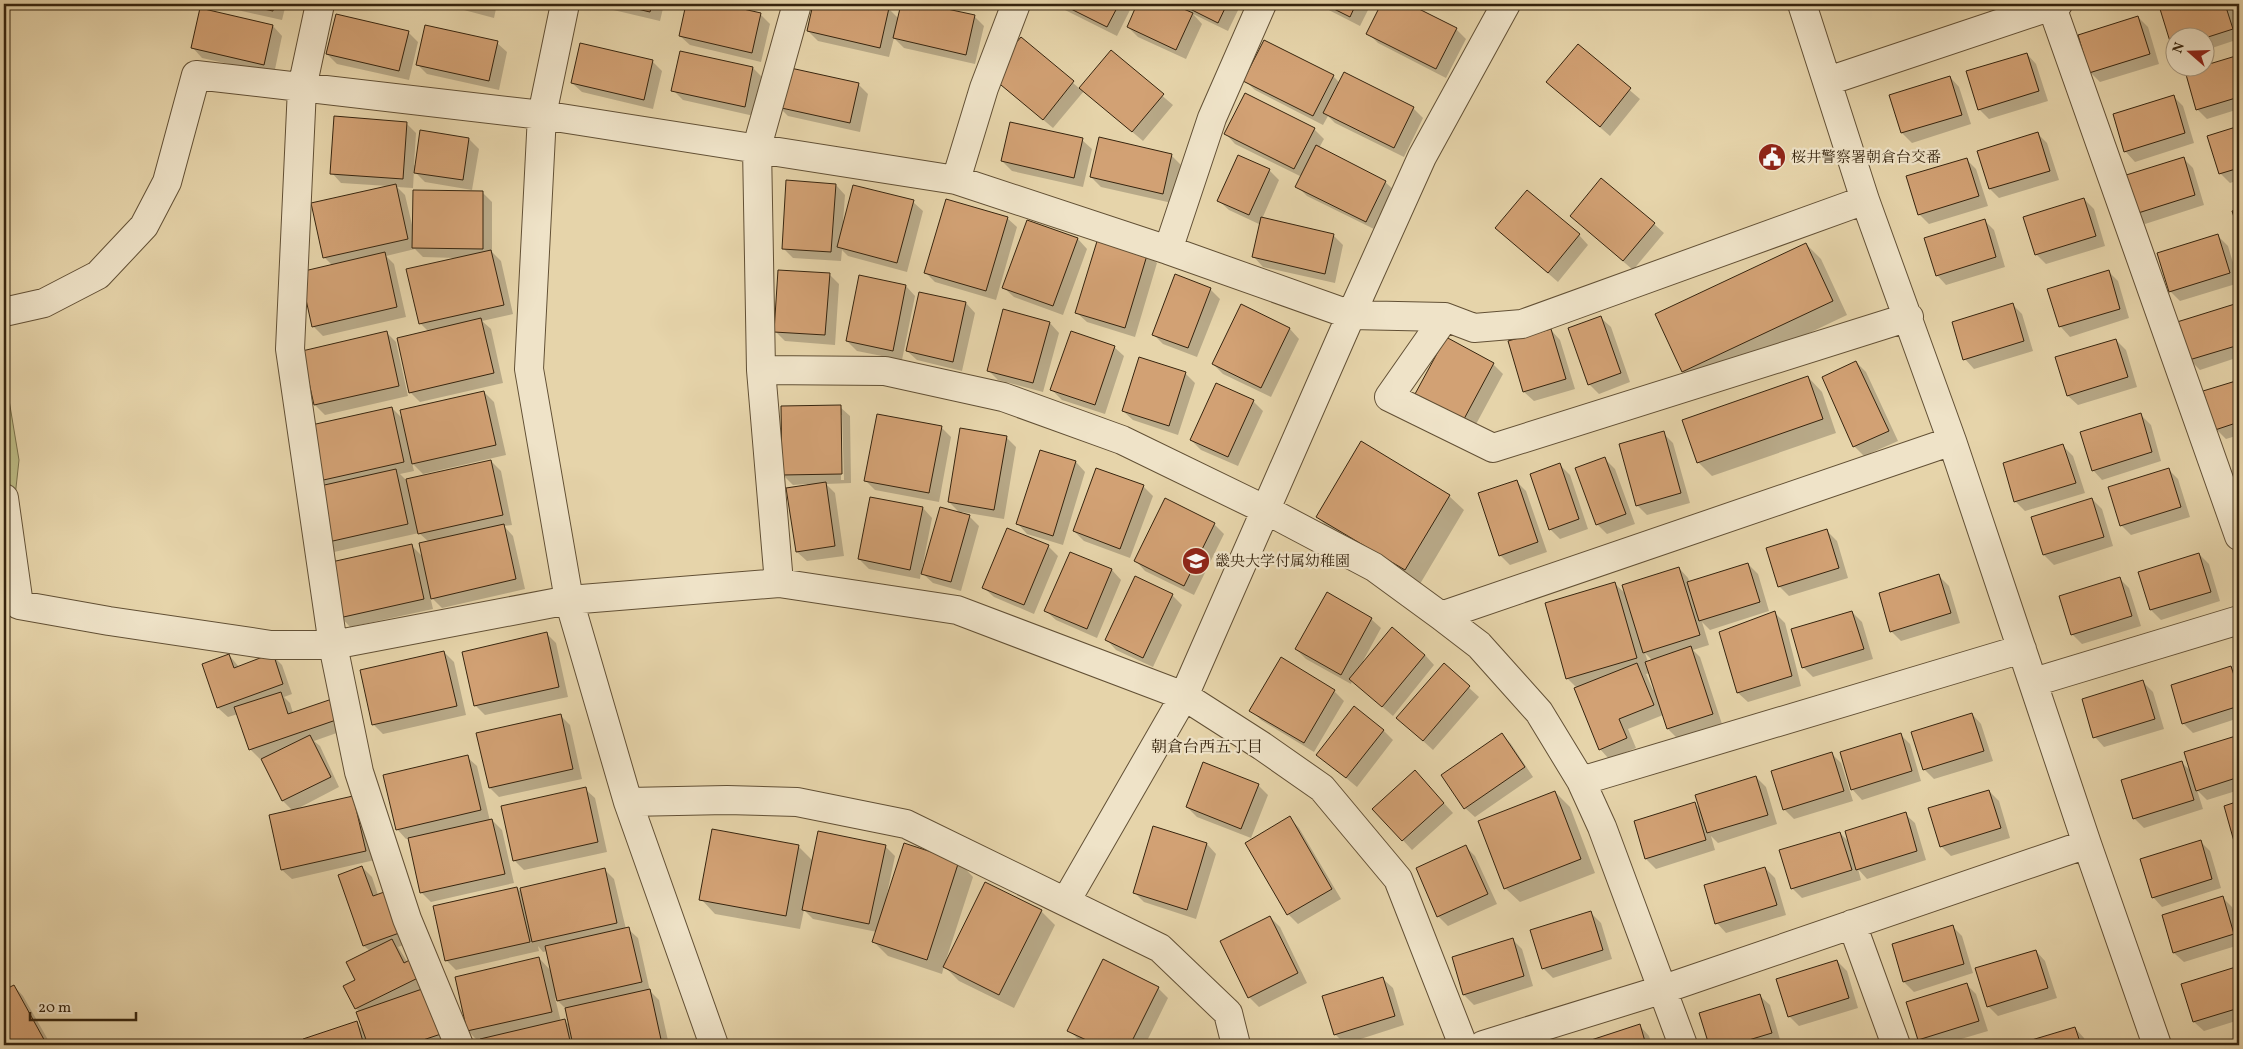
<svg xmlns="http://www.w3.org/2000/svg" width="2243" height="1049" font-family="Vollkorn,'Noto Serif JP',serif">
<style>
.green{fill:#bcbb84;stroke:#797049}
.shadow{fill:#0003;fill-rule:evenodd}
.building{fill:#d2a174;stroke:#36240e}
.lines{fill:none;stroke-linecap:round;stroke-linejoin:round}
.minor-casing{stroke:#625035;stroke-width:30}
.minor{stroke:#efe3c8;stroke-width:28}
.labels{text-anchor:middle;stroke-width:4.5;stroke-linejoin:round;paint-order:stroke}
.poi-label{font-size:15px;fill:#36240e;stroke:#efe3c8;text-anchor:start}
.neighbourhood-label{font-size:16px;fill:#36240e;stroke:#efe3c8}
</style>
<rect width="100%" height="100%" fill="#e6d4aa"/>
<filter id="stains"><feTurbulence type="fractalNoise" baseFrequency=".004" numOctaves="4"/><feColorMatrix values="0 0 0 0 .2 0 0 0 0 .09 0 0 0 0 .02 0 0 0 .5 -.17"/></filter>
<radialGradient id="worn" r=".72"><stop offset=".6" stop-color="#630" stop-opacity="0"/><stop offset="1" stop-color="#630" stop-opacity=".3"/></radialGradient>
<path class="green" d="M4 370 19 460 4 599Z"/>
<path class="shadow" d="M211 4H286L282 20Z
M447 4H497L494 18 449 6Z
M588 4H664L660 21Z
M687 4H715L760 14 770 24 761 62 690 45 680 36Z
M815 4H865L889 9 899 19 902 4H918L975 17 984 26 975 64 904 48 894 38 889 57 818 41 808 31Z
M1053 4H1133L1117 36Z
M1139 4H1241L1228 31 1193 14 1202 24 1186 59 1138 37 1128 27Z
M1317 4H1371L1360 26Z
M1383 4H1406L1456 29 1466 39 1446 78 1378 43 1368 33Z
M2182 4H2231L2239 30V39L2206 50V38H2176V49L2162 10Z
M2138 17 2148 27 2159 64 2100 82 2090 72Z
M273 26 282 36 274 74 202 58 193 48Z
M408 32 418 42 409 80 337 64 327 54Z
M1022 39 1080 89 1111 52 1173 105 1143 141 1084 91 1053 128 1001 84Z
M1265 42 1333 76 1340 83 1413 108 1423 118 1404 157 1335 123 1328 116 1323 125 1255 90 1245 81Z
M497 43 507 52 499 90 427 74 417 64Z
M1578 46 1640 99 1610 136 1548 82Z
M681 52 753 68 763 78 754 116 683 100 673 90Z
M2027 54 2036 64 2048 101 1989 119 1979 109Z
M2239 56V109L2207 119 2197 109 2186 72Z
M652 61 662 71 653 109 582 92 572 83Z
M1950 77 1959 87 1971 124 1912 143 1902 133 1891 96Z
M858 84 868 94 860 132 788 116 778 106Z
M2173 96 2183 106 2194 143 2135 162 2126 152 2114 115Z
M406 123 416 133 414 165 416 166 421 132 469 139 479 149 472 190 425 182 414 171 413 188 397 187 405 195 413 229 482 192 492 202V252L501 261 513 314 482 321 491 329 503 383 420 402 410 392 429 332 420 323 456 258 423 257 415 249 386 256 394 264 406 317 323 336 313 326 333 266 325 258 388 186 341 183 332 173Z
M2239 127V180L2230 183 2220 173 2209 137Z
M1314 129 1324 139 1319 148 1385 182 1395 191 1376 230 1307 196 1297 186 1302 177 1235 144 1226 134Z
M2037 133 2047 143 2059 180 1999 198 1990 189Z
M1082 140 1092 149 1083 187 1012 171 1002 161Z
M1171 155 1181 165 1172 203 1101 187 1091 177Z
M2183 158 2193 168 2204 205 2145 224 2136 214Z
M1966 159 1976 169 1988 206 1929 224 1919 214Z
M1269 170 1279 180 1262 219 1333 235 1343 245 1335 283 1263 267 1254 257 1261 225 1229 210 1219 201Z
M836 185 845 195 843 222 913 202 923 211 907 272 848 256 842 250 841 261 793 258 783 248Z
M2084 199 2094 209 2105 246 2046 264 2036 254Z
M1571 216 1654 224 1664 233 1633 270Z
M1007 218 1017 227 996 300 935 282 926 273Z
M1984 220 1994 230 2005 267 1946 285 1937 275Z
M1496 228 1579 235 1588 245 1558 282Z
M2218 236 2228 246 2239 283 2180 301 2170 291Z
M1078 239 1087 249 1063 315 1014 297 1004 288Z
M1806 244 1821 259 1847 315 1697 386 1683 371Z
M1147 254 1157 263 1135 337 1087 322 1077 313Z
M2108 271 2118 281 2129 318 2070 337 2061 327 2049 290Z
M829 274 839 284 835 345 785 341 775 331Z
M906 286 915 296 902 360 857 351 847 341Z
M1210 289 1220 299 1197 357 1163 344 1153 334Z
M966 303 975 313 962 371 917 360 907 351Z
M2012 304 2022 314 2033 351 1974 369 1965 359Z
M2238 304 2239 306V357L2200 370 2190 360Z
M1242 306 1290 329 1299 339 1271 397 1223 374 1213 364Z
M1601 318 1611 327 1630 382 1599 394 1589 384Z
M1050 323 1059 333 1043 392 998 380 988 370Z
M1551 330 1560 340 1575 389 1534 401 1524 392 1509 342Z
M386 332 396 342 408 396 325 415 315 405 303 352Z
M2116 340 2126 350 2137 387 2078 405 2068 396Z
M1114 347 1124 356 1105 414 1062 400 1052 390Z
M1856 362 1866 372 1898 441 1864 456 1854 446Z
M1493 364 1503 374 1474 428 1427 403 1417 393Z
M1185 373 1195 383 1178 435 1133 420 1123 411Z
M1808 377 1822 392 1836 433 1712 476 1698 462Z
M2239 381V435L2226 439 2216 429 2205 392Z
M484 392 494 402 506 455 423 474 412 463 414 471 400 474 406 480 491 461 501 471 512 525 504 526 513 536 525 589 442 608 430 596 433 609 350 627 341 617 411 545 423 557 429 542 419 533 334 552 325 542 326 486 321 481 392 408 403 419Z
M1253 401 1263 411 1238 466 1201 450 1191 440Z
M840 407 850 416 851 483 826 484 835 493 844 556 807 561 797 552 807 484 793 485 783 475ZM840 415H842L844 480H841Z
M2141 415 2151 425 2161 461 2102 480 2093 470Z
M941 427 951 437 939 502 875 490 866 481Z
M1663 433 1673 443 1690 503 1647 515 1637 505Z
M1006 437 1016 447 1004 519 962 512V514L969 516 979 526 961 591 933 583 921 572 920 579 869 569 859 559 923 508 932 518 922 569H924L961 514 949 502Z
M2063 446 2073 456 2085 493 2025 511 2015 501Z
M1605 459 1615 469 1635 524 1607 534 1597 524Z
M1076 462 1085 472 1063 545 1027 534 1018 524Z
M1560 465 1570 475 1588 529 1560 539 1550 529Z
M2169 470 2178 479 2190 517 2131 535 2121 525Z
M1516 481 1526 491 1547 552 1510 565 1500 555Z
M1143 486 1153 496 1130 558 1084 541 1074 531Z
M1449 496 1464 510 1420 584 1332 531 1317 517Z
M2092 499 2102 509 2113 546 2054 565 2044 555 2032 517Z
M1214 524 1224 534 1194 595 1145 571 1136 561Z
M1827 531 1837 541 1848 578 1789 596 1779 586Z
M1048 546 1058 556 1034 614 994 597 984 588Z
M1070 553 1112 570 1121 580 1097 638 1056 620 1046 611Z
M2199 554 2209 564 2220 601 2161 620 2151 610 2140 573Z
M1748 564 1758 574 1769 611 1710 630 1702 622 1709 645 1693 650 1700 657 1722 724 1678 739 1668 729 1663 715 1628 729 1636 748 1609 759 1600 749 1577 688 1567 678 1615 584 1627 595 1679 568 1688 578 1690 583ZM1645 653 1652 660 1648 662ZM1650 673 1655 689 1653 690 1646 674Z
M1939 576 1949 586 1960 623 1901 641 1891 631Z
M2120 579 2129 588 2141 626 2082 644 2072 634Z
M1172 595 1182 605 1153 667 1116 650 1107 640Z
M1852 612 1862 622 1873 659 1813 677 1803 667Z
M1775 613 1785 623 1801 686 1748 702 1738 693Z
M1371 619 1381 628 1363 661 1425 655 1434 665 1393 716 1352 681 1351 684 1306 659 1296 649Z
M546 633 556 643 568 697 485 715 475 705Z
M444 652 454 662 466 715 383 734 373 724Z
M229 655 239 667 272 655 282 665 292 694 284 697 290 703 293 713 332 700 348 729 314 741 320 746 339 787 293 811 283 801 262 758 260 759 250 749 238 714 228 717 218 708 203 664Z
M1444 665 1479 697 1433 750 1398 718Z
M2231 668 2239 676V718L2193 733 2183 723Z
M2143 682 2153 692 2164 729 2104 747 2095 737Z
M1334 691 1344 701 1314 752 1261 720 1251 710Z
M1972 714 1981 724 1993 761 1934 779 1924 769Z
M560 715 570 725 582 779 499 797 490 788Z
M1383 730 1393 740 1357 787 1318 755Z
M1502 734 1511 744 1533 777 1475 817 1465 808Z
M1900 734 1910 744 1921 781 1862 800 1853 790 1841 753Z
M2239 736V790L2207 800 2197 790 2203 809 2144 828 2134 818 2182 763 2192 772 2186 753Z
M1832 754 1841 763 1853 801 1794 819 1784 809Z
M467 757 477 766 490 821 492 820 502 830 514 883 431 902 421 892 409 838 406 839 397 829Z
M1756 777 1766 787 1777 824 1718 843 1711 836 1715 850 1656 869 1646 859 1635 822 1694 803 1701 810Z
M1424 781 1453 813 1412 850 1374 809Z
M1258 785 1268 795 1251 838 1197 817 1187 807Z
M585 789 595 798 607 852 524 870 515 861Z
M1989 791 1999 801 2010 838 1951 856 1941 846Z
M1555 792 1570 807 1595 873 1520 902 1505 888Z
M353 798 375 860 292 879 282 870Z
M2239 803V847L2237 844 2225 807Z
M1905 814 1915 823 1926 860 1867 879 1858 869 1861 880 1802 898 1792 888 1840 833 1850 843Z
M1290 818 1299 828 1341 899 1298 924 1288 914 1247 843Z
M2200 841 2210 851 2221 888 2162 907 2153 897Z
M1207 844 1216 854 1196 919 1144 902 1134 892Z
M798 846 813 861 885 846 895 856 886 899H887L959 862 973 877 946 960H948L1041 911 1055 925 1014 1008 959 981 944 966 942 974 888 956 874 942 877 932 813 919 804 910 800 929 715 914 701 899Z
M1466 847 1475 856 1497 904 1448 926 1438 916Z
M362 867 372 877 378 895 411 942 398 947 424 989 445 1045H306L305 1040 356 1023 364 1031 359 1012 356 1008 357 981 370 951 364 946 339 876Z
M1765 868 1775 878 1786 915 1726 933 1717 923Z
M604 869 614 879 626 929H628L638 938 650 991 659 1000 669 1045H483L482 1040 478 1041 468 1031 539 958 551 971 547 951 543 952 538 946 539 951 456 970 446 960 517 888 523 894ZM555 998 566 1009 570 1026 565 1021 561 1022Z
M2222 897 2232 907 2239 930V945L2184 962 2174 953 2163 916Z
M1591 913 1601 923 1612 959 1553 978 1543 968Z
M1270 917 1280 927 1307 983 1259 1007 1249 997Z
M1952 926 1962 936 1973 973 1914 992 1904 982 1893 945Z
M1512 939 1522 949 1533 986 1474 1005 1464 995 1453 958Z
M2036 951 2045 961 2057 998 1998 1016 1988 1006Z
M1837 961 1847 971 1858 1008 1799 1026 1789 1016Z
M2239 967V1020L2204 1031 2194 1022 2183 985Z
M1383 979 1393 988 1404 1025 1345 1044 1335 1034Z
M1966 984 1976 994 1988 1031 1941 1045H1924L1919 1039Z
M14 986 23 996 51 1045H4V992Z
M1158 988 1168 998 1145 1045H1089L1079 1040 1069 1030Z
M1760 996 1770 1005 1781 1043 1772 1045H1710L1701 1014Z
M1640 1026 1649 1036 1652 1045H1581Z
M2075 1028 2084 1038 2087 1045H2019Z"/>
<path class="building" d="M241 4H274L273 11Z
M616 4H652L650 12Z
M686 4H721L761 13 752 53 679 36Z
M813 4H870L889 8 880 48 807 31Z
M901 4H924L975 15 966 55 893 38Z
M1061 4H1119L1107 27Z
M1137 4H1172L1193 13 1176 50 1127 27Z
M1180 4H1227L1218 23Z
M1324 4H1356L1350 17Z
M1381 4H1409L1457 28 1436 69 1366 34Z
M2177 4H2225L2233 29 2205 38H2176V47L2172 48 2160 9Z
M200 8 273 25 264 65 191 48Z
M336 14 409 31 399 71 326 54Z
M2138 16 2150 54 2089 73 2078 35Z
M425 25 498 41 489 81 416 65Z
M1021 37 1074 81 1043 120 989 75Z
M1264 40 1334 75 1313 116 1243 81Z
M580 43 653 60 644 100 571 83Z
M1578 44 1631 88 1600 127 1546 82Z
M1111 50 1164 94 1132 132 1079 88Z
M680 51 753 67 745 107 671 91Z
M2027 53 2039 91 1978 110 1966 71Z
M2239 55V97L2196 110 2185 71 2206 68V65Z
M786 67 859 83 850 123 777 107Z
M1344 72 1414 107 1394 148 1323 113Z
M1950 76 1962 115 1901 133 1889 95Z
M1245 93 1315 128 1294 169 1224 134Z
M2174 95 2185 133 2124 152 2113 114Z
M334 116 407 122 403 179 330 174Z
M1010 122 1083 138 1074 178 1001 161Z
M2239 126V168L2219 174 2207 136Z
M420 130 469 138 463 180 414 173Z
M2038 132 2050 171 1989 189 1977 151Z
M1099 137 1172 154 1163 194 1090 177Z
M1316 145 1386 181 1366 222 1295 187Z
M1238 155 1270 169 1249 215 1217 201Z
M2184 157 2195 195 2135 214 2123 176Z
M1967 158 1979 196 1918 215 1906 176Z
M1601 178 1655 223 1623 261 1570 216Z
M786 180 836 184 831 252 782 249Z
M396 184 408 239 323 258 311 203Z
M853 185 914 200 897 263 837 247Z
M413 190 483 191V249L412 248Z
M1527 190 1580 234 1548 273 1495 228Z
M2084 198 2096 236 2035 255 2023 217Z
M946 199 1008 217 986 291 924 273Z
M2239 209V233L2232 211Z
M1261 217 1334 234 1325 274 1252 257Z
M1985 219 1996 257 1936 276 1924 238Z
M1027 220 1078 238 1053 306 1002 288Z
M2218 234 2230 273 2169 292 2157 253Z
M1098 238 1148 252 1125 328 1075 313Z
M1806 243 1833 301 1682 372 1655 314Z
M491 250 504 305 419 324 406 269Z
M385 252 397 307 312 327 300 272Z
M778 270 830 273 825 335 774 332Z
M2109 270 2120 309 2059 327 2047 289Z
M1175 274 1211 288 1188 348 1152 335Z
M859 275 906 285 893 351 846 341Z
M919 292 966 302 953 362 906 351Z
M2013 303 2024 341 1963 360 1952 322Z
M2238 303 2239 345 2189 360 2177 322Z
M1241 304 1290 328 1261 388 1212 364Z
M1003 309 1050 322 1033 383 987 371Z
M1601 316 1621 373 1588 385 1568 328Z
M481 318 494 373 409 393 397 338Z
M1551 329 1566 379 1523 392 1508 341Z
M387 331 399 386 314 405 302 351Z
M1071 331 1115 346 1095 405 1050 390Z
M1446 337 1494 363 1464 419 1415 394Z
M2116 339 2128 377 2067 396 2055 357Z
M1139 357 1186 372 1169 426 1122 411Z
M1856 361 1889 431 1853 447 1822 377Z
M1808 376 1823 419 1697 463 1682 420Z
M2239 380V422L2215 430 2203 391Z
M1216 383 1254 400 1228 457 1190 440Z
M484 391 496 445 412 464 400 410Z
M841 405 842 474 782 475 781 406Z
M392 407 404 462 319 481 307 426Z
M2141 413 2152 452 2092 471 2080 432Z
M877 414 942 426 929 493 864 481Z
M960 428 1007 436 994 510 948 502Z
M1664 431 1681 493 1636 506 1619 444Z
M1361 441 1450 495 1405 570 1316 517Z
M2063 444 2076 483 2014 502 2003 463Z
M1040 450 1076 461 1053 536 1016 524Z
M1605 457 1626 514 1596 525 1575 468Z
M491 460 503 515 418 534 406 479Z
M1560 463 1579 519 1549 530 1530 474Z
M1096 468 1144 485 1120 549 1073 531Z
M2169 468 2181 507 2120 526 2108 487Z
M396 469 408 524 324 543 311 488Z
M1517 480 1538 542 1499 556 1478 493Z
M826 482 835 546 796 552 786 488Z
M870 497 923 507 910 570 858 559Z
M1165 498 1215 523 1184 586 1134 561Z
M2092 498 2104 537 2043 555 2031 517Z
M940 507 970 515 951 582 921 574Z
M504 524 516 579 431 599 419 543Z
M1007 528 1049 545 1024 605 982 588Z
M1827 529 1839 568 1778 587 1766 548Z
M412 544 424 599 339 618 327 563Z
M1070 552 1112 569 1087 629 1044 611Z
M2199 553 2211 592 2150 610 2138 572Z
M1748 563 1760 602 1699 621 1687 582Z
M1679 567 1700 635 1643 653 1622 585Z
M1939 574 1951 613 1890 632 1879 593Z
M1135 576 1173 594 1143 658 1105 640Z
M2120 577 2132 616 2071 635 2059 596Z
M1615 582 1637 658 1566 679 1545 603Z
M1327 592 1372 618 1341 675 1295 649Z
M1775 611 1792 676 1737 693 1719 632Z
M1852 611 1864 649 1802 668 1791 629Z
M1392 627 1425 655 1382 707 1349 679Z
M547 632 559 687 474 706 462 652Z
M1691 646 1713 714 1667 729 1645 662Z
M444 651 457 706 372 725 360 670Z
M273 653 283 684 217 708 202 664 229 654 234 668Z
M1281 657 1335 690 1304 743 1249 711Z
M1444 663 1470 686 1423 741 1396 718Z
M1637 663 1654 705 1619 719 1627 738 1599 750 1574 688Z
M2231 666 2239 691V706L2182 724 2171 685Z
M2143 680 2155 719 2093 738 2082 699Z
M281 692 288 714 332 699 339 719 249 750 234 707Z
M1354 706 1384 730 1346 778 1316 755Z
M1972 713 1984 751 1923 770 1911 732Z
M561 714 573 769 489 788 476 733Z
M1502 733 1525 767 1464 809 1441 775Z
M1901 733 1912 771 1851 790 1840 752Z
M310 735 331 777 282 801 261 759Z
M2239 735V777L2196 791 2184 752Z
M1832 752 1844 791 1783 810 1771 771Z
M468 755 481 810 396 830 383 775Z
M2182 761 2194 800 2133 819 2121 780Z
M1203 762 1259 784 1241 829 1186 807Z
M1415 770 1444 803 1402 841 1372 809Z
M1756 776 1768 815 1707 833 1695 795Z
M586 787 598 842 513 861 501 806Z
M1989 790 2001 828 1940 847 1928 808Z
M1555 791 1581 859 1504 889 1478 821Z
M353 796 366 851 281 870 269 815Z
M2239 801V844L2235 845 2224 806Z
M1695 802 1706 840 1645 859 1634 821Z
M1906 812 1917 851 1856 870 1845 831Z
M1290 816 1332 889 1287 915 1245 843Z
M492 819 505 874 420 893 408 838Z
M1153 826 1207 843 1187 910 1133 893Z
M712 829 799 845 786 916 699 900Z
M818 831 886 845 869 924 802 910Z
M1840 832 1852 870 1791 889 1779 850Z
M2201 840 2212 879 2152 898 2140 859Z
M904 843 959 861 927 960 872 942Z
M1466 845 1488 894 1437 917 1416 868Z
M362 866 373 896 387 891 402 932 363 946 338 875Z
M1765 867 1777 905 1715 924 1704 885Z
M605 868 617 923 532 942 520 888Z
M985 882 1042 910 999 995 943 967Z
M517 887 530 942 445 961 433 906Z
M2223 896 2234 934 2173 953 2162 915Z
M1591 911 1603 950 1542 969 1530 930Z
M1270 916 1298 973 1248 998 1220 941Z
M1953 925 1964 964 1903 982 1892 944Z
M629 927 642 982 557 1001 545 946Z
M1513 938 1524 976 1463 995 1452 957Z
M392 939 404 963 417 956 426 974 355 1009 343 986 355 980 346 962Z
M2036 950 2048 988 1987 1007 1975 968Z
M539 957 552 1012 467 1031 455 977Z
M1103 959 1159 987 1130 1045H1097L1067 1031Z
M1837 960 1849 998 1788 1017 1776 979Z
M2239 966V1008L2193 1022 2181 984Z
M1383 977 1395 1016 1334 1035 1322 996Z
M1967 983 1979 1021 1918 1040 1906 1002Z
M14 985 47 1045H4V990Z
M425 988 441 1034 408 1045H368L356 1012Z
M650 989 662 1044 573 1045 565 1008Z
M1760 994 1772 1033 1732 1045H1709L1699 1013Z
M565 1019 571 1045H482L480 1039Z
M357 1021 364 1045H305L303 1039Z
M1640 1024 1646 1045H1579V1044Z
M2075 1027 2081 1045H2015Z"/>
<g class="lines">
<defs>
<path id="minor" d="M320 4 302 88 290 349 333 645 359 772 407 919 459 1045
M565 4 542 115 529 369 569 600 628 802 714 1045
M1802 4 1865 200 1952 441 2087 844 2157 1045
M2051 4 2239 536
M1828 81 2058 4
M956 180 984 88 1016 4
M1168 250 1212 118 1262 4
M4 312 44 303 98 275 144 226 167 182 196 75 542 115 956 180 1168 250 1351 315 1445 317 1474 328 1522 324 1865 200
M1445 317 1389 397 1493 448 1909 317
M761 370 885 371 1003 397 1122 440 1266 510 1374 567 1441 616 1479 645 1539 712 1581 781 1602 827 1683 1045
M4 498 19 605 109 621 271 645H333L569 600 779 583 957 610 1184 696 1262 746 1322 788 1398 879 1463 1045
M779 583 761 370 757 147 797 4
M1441 616 1952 441
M2034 682 2239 620
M1581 781 2022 649
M628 802 727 800 797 802 906 824 1160 948 1228 1013 1236 1045
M1066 901 1184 696 1351 315 1422 157 1506 4
M1852 924 1896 1045
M1483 1045 1664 989 2087 844"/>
</defs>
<use href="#minor" class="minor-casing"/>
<use href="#minor" class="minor"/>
</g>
<defs>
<symbol id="civic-disc" viewBox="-11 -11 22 22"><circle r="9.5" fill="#8f2418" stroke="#efe3c8"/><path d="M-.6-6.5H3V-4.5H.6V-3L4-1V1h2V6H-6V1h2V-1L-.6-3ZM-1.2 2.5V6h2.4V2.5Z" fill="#fff"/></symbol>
<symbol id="school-disc" viewBox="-11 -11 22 22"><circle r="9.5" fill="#8f2418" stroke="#efe3c8"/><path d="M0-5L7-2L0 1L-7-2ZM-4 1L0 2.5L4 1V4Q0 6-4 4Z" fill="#fff"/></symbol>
</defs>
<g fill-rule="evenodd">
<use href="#civic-disc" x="1756" y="141" width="32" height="32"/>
<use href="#school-disc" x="1180" y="545" width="32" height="32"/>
</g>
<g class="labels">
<g class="poi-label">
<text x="1791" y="162">桜井警察署朝倉台交番</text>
<text x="1215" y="566">畿央大学付属幼稚園</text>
</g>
<g class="neighbourhood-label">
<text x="1207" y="752">朝倉台西五丁目</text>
</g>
</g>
<rect width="2243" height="1049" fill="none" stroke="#e6d4aa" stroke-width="20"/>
<rect x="5" y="5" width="2233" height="1039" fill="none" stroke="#36240e" stroke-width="2.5"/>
<rect x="10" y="10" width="2223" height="1029" fill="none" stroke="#36240e"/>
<g transform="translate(2190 52) rotate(290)"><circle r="24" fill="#efe3c8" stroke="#a5977e"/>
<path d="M0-4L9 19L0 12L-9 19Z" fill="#8f2418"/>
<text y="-8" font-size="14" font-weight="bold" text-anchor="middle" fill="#36240e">N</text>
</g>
<path d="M30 1012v8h106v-8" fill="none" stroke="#36240e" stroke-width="2.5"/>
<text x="38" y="1012" font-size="15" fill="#36240e" stroke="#efe3c8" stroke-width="4" paint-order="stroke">20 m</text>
<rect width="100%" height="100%" filter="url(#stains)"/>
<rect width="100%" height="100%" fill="url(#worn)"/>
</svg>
